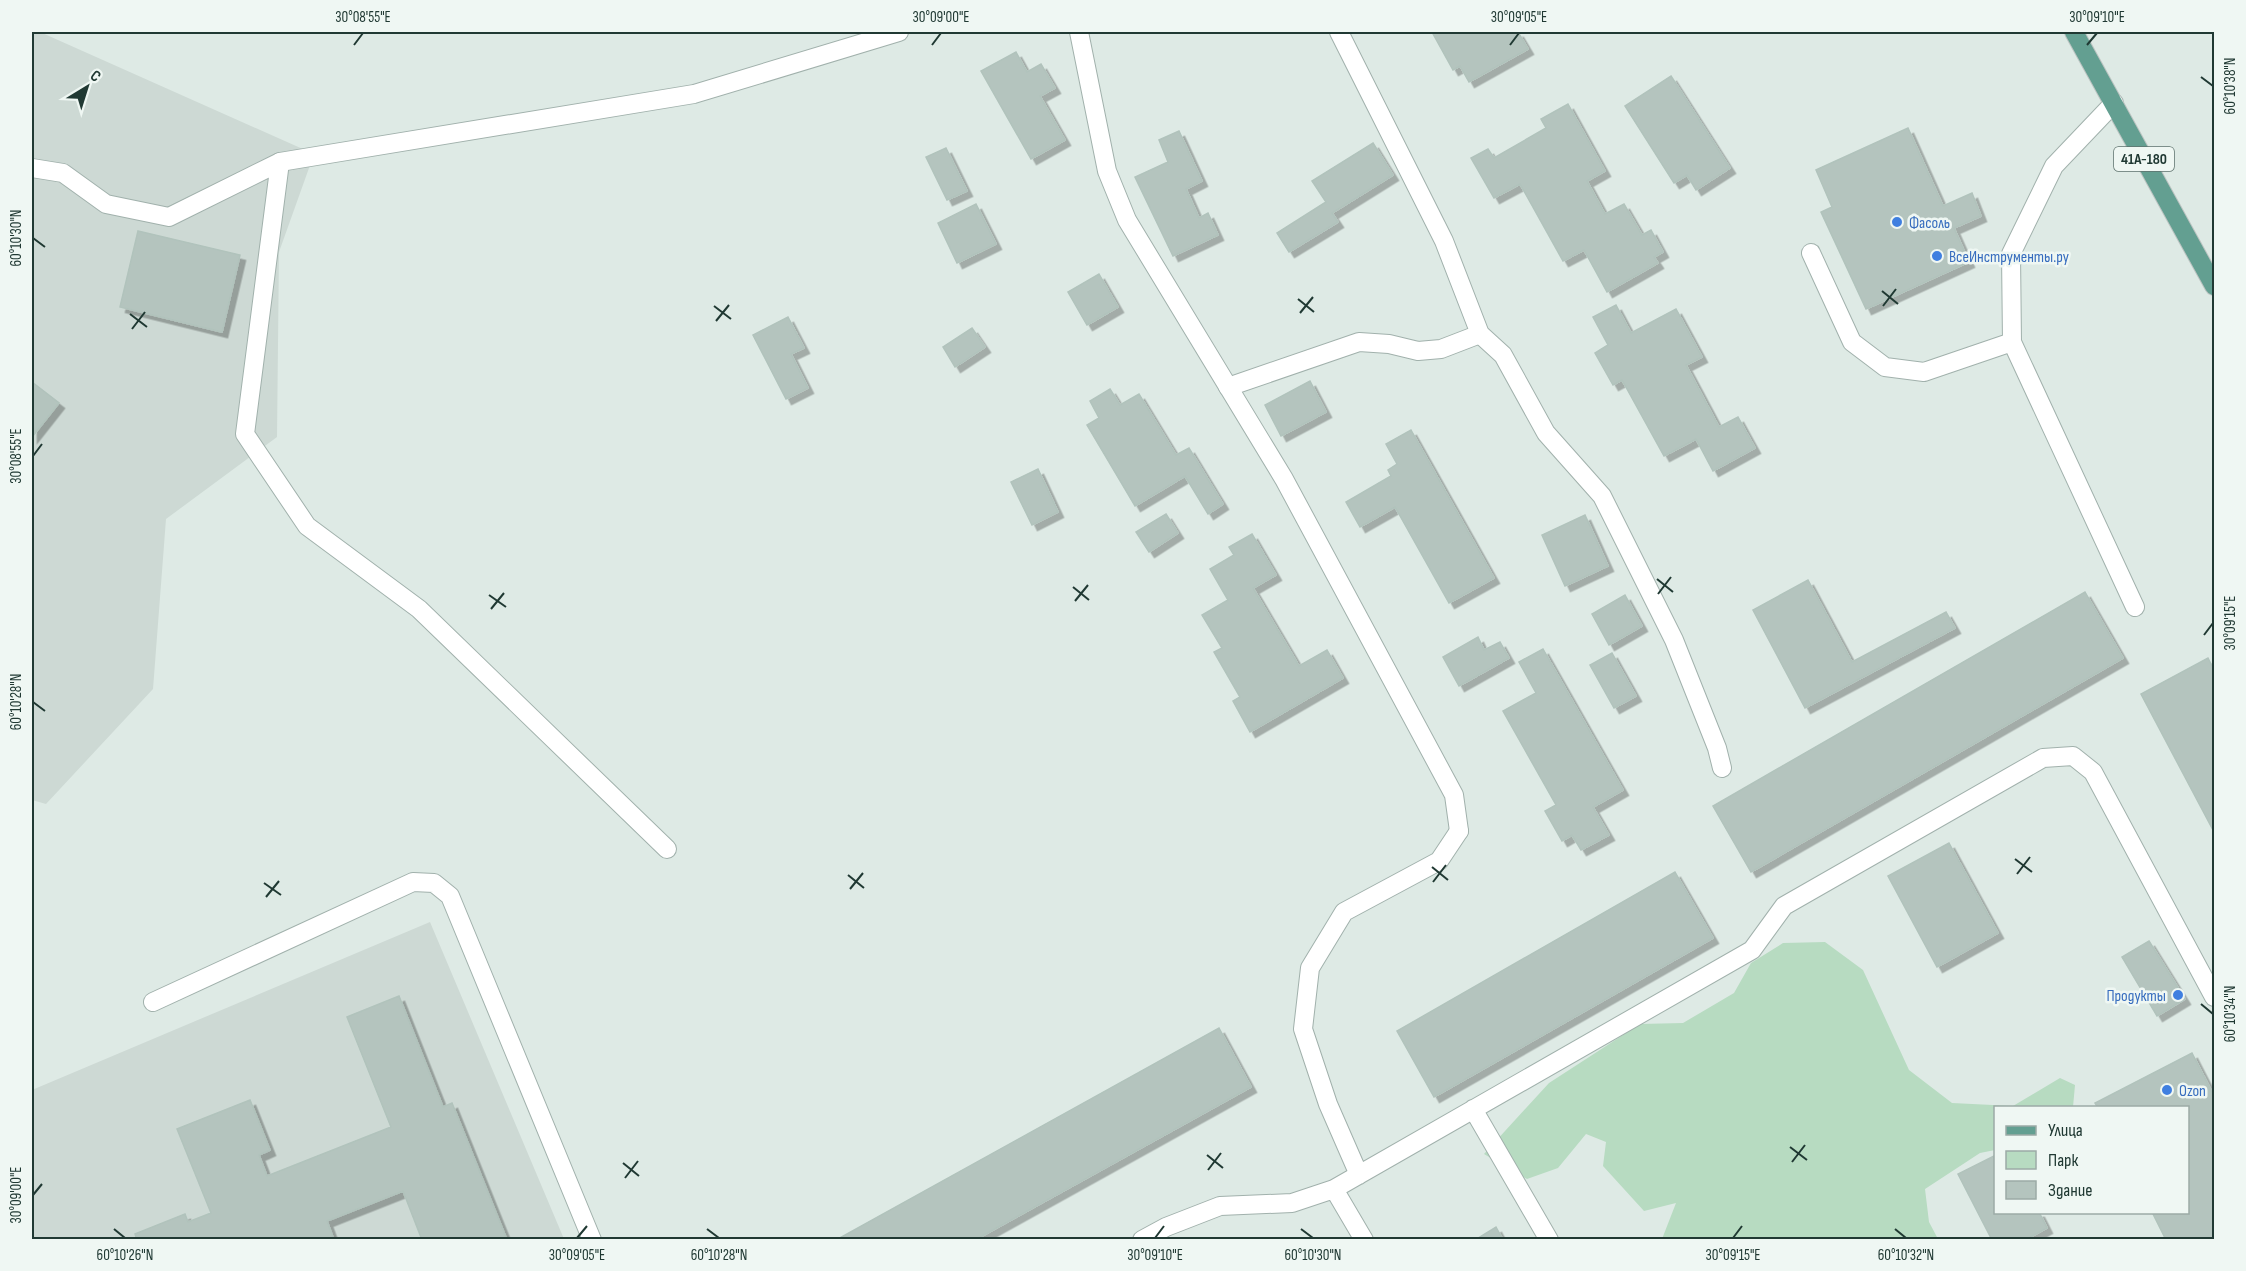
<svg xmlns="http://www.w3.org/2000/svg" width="2246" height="1271" font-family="'Sofia Sans Condensed',sans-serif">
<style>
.built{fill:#cdd9d4}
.green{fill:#b7dbc1}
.building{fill:#b4c4be;stroke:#b1c3bc;stroke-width:1.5;filter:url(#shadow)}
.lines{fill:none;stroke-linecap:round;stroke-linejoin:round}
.lane-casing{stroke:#a1b1ac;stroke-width:20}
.street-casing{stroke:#a1b1ac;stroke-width:20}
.primary-casing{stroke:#bcc4c2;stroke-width:20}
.lane{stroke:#fff;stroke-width:18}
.street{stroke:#fff;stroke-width:18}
.primary{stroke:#639f91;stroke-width:18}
.ticks{fill:none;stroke:#203933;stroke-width:2}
.shop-dot{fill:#3f7fe0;stroke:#eff7f3;stroke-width:2}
.labels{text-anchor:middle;stroke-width:5;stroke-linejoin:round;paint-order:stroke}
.shield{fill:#eff7f3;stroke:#5e726d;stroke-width:1.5}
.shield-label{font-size:15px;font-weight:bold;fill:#203933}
.shop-label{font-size:16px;fill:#366cbe;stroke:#eff7f3;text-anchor:start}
.neatline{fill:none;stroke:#203933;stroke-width:2}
.ticks-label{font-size:15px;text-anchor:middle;fill:#203933}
</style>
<defs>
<filter id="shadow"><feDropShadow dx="5.5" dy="5.5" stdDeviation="0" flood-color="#0004"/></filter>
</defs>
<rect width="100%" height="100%" fill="#deeae5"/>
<path class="built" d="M32 32H40L314 154 279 252 277 437 166 519 153 689 46 804 32 800Z
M430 922 564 1239 32 1240V1090Z"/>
<path class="green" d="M1825 942 1863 970 1909 1070 1952 1103 2013 1106 2060 1078 2075 1085 2073 1107 1996 1108 1995 1150 1980 1153 1925 1189 1929 1222 1938 1239H1662L1676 1203 1644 1211 1603 1166 1606 1142 1586 1134 1558 1168 1527 1179 1484 1154 1549 1083 1640 1024 1683 1023 1734 993 1751 963 1783 943Z"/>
<path class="building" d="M1432 32H1507L1508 33 1518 32 1528 49 1469 82 1460 66 1453 70Z
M1016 52 1027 72 1041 64 1055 88 1040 96 1065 140 1031 159 981 71Z
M1671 76 1730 168 1696 190 1687 175 1674 183 1625 106Z
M1568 104 1605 171 1587 181 1605 214 1624 204 1642 235 1651 230 1663 252 1654 257 1658 263 1607 292 1584 250 1563 261 1520 184 1494 198 1471 158 1488 149 1494 158 1546 128 1541 119Z
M1908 128 1943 206 1972 193 1981 216 1954 228 1969 262 1866 309 1821 212 1832 207 1816 170Z
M1179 131 1202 181 1186 189 1199 218 1208 213 1218 235 1173 256 1135 177 1168 162 1159 140Z
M1373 143 1393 175 1332 213 1338 222 1289 252 1277 233 1326 202 1312 181Z
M946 148 967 191 947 200 926 157Z
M976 204 996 244 957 263 938 223Z
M138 231 240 255 222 332 120 307Z
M1099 274 1118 307 1087 325 1068 292Z
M1616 305 1631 333 1676 309 1702 357 1686 365 1719 427 1738 417 1755 448 1713 471 1696 439 1664 456 1622 380 1613 385 1595 353 1608 345 1593 317Z
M788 317 804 348 791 354 808 388 786 399 753 335Z
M972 328 985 347 955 367 943 347Z
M1310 381 1326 412 1281 436 1265 405Z
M32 382 59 403 32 437Z
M1110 389 1120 405 1139 394 1176 455 1189 448 1223 504 1208 514 1185 476 1135 506 1087 425 1099 418 1090 401Z
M1411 430 1494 578 1449 603 1395 507 1360 527 1346 502 1391 476 1388 470 1397 464 1386 444Z
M1038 469 1058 512 1032 525 1011 482Z
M1166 514 1178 533 1149 552 1136 532Z
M1585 515 1608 566 1565 586 1542 535Z
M1252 534 1276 575 1253 588 1299 666 1327 650 1343 678 1250 732 1233 701 1240 697 1214 652 1222 648 1202 615 1228 600 1210 569 1234 555 1229 547Z
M1808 580 1852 662 1946 612 1955 628 1805 708 1753 610Z
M2085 592 2123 658 1751 872 1713 806Z
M1625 595 1642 626 1609 645 1592 614Z
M1478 637 1484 650 1500 642 1509 658 1459 686 1443 657Z
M1543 649 1623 790 1593 807 1609 835 1581 850 1572 835 1562 841 1545 811 1556 805 1503 711 1536 693 1519 662Z
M1612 653 1636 696 1614 708 1590 665Z
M2208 658 2214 670V832L2141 694Z
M1949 843 1998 933 1937 967 1888 876Z
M1675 872 1713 938 1434 1097 1397 1031Z
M2149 941 2185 999 2157 1016 2122 957Z
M399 996 443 1107 452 1103 507 1240H422L403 1191 327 1221 334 1240H137L135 1234 185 1214 188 1222 211 1213 177 1129 250 1100 270 1150 259 1155 267 1176 391 1127 347 1017Z
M1219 1028 1251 1087 975 1240H836Z
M2192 1053 2214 1096V1240H2166L2152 1212H2188V1108H2098L2095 1103Z
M1996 1155V1212H2039L2047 1228 2025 1240H1992L1958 1174Z
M1496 1227 1503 1240H1475Z"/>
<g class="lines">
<defs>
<path id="lane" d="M2114 103 2054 166 2011 254 2012 342 2135 607
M280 162 245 434 307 526 419 609 667 849
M32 168 63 173 106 204 169 217 280 162
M1811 253 1852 342 1885 367 1924 372 2012 342
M1228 387 1359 342 1389 344 1418 351 1441 349 1480 334
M153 1002 413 882 434 883 450 896 592 1240
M1473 1109 1549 1240
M1359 1175 1328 1104 1303 1029 1310 968 1344 912 1439 861 1459 831
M1334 1189 1364 1240
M1142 1240 1166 1227 1220 1206 1292 1203 1334 1189 1752 950 1784 906 2043 758 2073 756 2093 772 2214 997"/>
<path id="street" d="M1079 32 1107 171 1127 220 1284 479 1454 795 1459 831
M1339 32 1444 241 1480 334 1503 355 1546 433 1602 496 1674 640 1717 748 1722 768
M280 162 694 94 899 32"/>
<path id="primary" d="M2074 32 2214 286"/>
</defs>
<use href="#lane" class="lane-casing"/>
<use href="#street" class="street-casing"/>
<use href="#primary" class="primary-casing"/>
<use href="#lane" class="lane"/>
<use href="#street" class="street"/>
<use href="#primary" class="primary"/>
</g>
<path class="ticks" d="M354 45 363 33M932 45 941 33M1510 45 1519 33M2087 45 2097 33M2201 77 2213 86M33 238 45 247M1882 291 1898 304M1298 299 1314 312M714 306 731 319M1883 306 1896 289M1300 313 1313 297M130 314 147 327M716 321 729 305M132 329 145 312M33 456 42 444M1657 579 1673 592M1073 587 1089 600M1658 594 1671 577M489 595 506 607M1075 601 1088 585M491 609 504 593M2204 635 2213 623M33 702 45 711M2015 859 2032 872M1432 867 1448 880M2017 874 2030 857M848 875 864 888M1433 882 1446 865M264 883 281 895M850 889 863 873M266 897 279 881M2201 1004 2213 1014M1790 1147 1807 1160M1207 1155 1223 1168M1792 1162 1805 1145M623 1163 639 1176M1208 1170 1221 1153M625 1178 638 1161M33 1195 42 1184M114 1229 125 1238M707 1229 719 1238M1301 1229 1313 1238M1895 1229 1906 1238M577 1238 587 1226M1155 1238 1164 1226M1733 1238 1742 1226"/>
<g class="shop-dot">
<circle cx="1897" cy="222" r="6"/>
<circle cx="1937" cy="256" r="6"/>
<circle cx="2178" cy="995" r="6"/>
<circle cx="2167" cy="1090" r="6"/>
</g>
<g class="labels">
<rect class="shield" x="2114" y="147" width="60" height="24" rx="4.5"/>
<g class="shield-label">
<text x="2144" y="164">41А-180</text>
</g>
<g class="shop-label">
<text x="1909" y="228">Фасоль</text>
<text x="1949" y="262">ВсеИнструменты.ру</text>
<text x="2166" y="1001" text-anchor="end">Продукты</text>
<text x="2179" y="1096">Ozon</text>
</g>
</g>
<rect width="2246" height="1271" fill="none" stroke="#eff7f3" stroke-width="66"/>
<rect x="1994" y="1106" width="195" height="108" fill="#eff7f3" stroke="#9caba6" stroke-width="1.5"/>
<rect x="2006" y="1126" width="30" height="9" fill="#639f91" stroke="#9caba6" stroke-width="1.5"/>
<text x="2048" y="1136" font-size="18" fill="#203933">Улица</text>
<rect x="2006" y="1151" width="30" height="18" fill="#b7dbc1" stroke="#9caba6" stroke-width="1.5"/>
<text x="2048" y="1166" font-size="18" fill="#203933">Парк</text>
<rect x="2006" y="1181" width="30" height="18" fill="#b4c4be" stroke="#9caba6" stroke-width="1.5"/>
<text x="2048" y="1196" font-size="18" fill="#203933">Здание</text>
<g transform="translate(87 87) rotate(38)" stroke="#eff7f3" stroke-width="4.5" paint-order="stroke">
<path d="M0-4.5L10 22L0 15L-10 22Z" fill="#203933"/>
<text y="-9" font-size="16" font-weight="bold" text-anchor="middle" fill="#203933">С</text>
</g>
<rect x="33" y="33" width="2180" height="1205" class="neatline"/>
<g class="ticks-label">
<text x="363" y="22">30°08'55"E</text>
<text x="941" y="22">30°09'00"E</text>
<text x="1519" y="22">30°09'05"E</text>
<text x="2097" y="22">30°09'10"E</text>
<text transform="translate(2230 86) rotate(-90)" y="5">60°10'38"N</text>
<text transform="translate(16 238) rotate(-90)" y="5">60°10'30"N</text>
<text transform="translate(16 456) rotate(-90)" y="5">30°08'55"E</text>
<text transform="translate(2230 623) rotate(-90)" y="5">30°09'15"E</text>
<text transform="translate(16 702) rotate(-90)" y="5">60°10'28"N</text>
<text transform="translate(2230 1014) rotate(-90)" y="5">60°10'34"N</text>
<text transform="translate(16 1195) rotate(-90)" y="5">30°09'00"E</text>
<text x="125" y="1260">60°10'26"N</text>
<text x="577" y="1260">30°09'05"E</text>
<text x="719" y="1260">60°10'28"N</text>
<text x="1155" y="1260">30°09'10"E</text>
<text x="1313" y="1260">60°10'30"N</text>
<text x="1733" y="1260">30°09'15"E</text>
<text x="1906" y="1260">60°10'32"N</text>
</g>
</svg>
